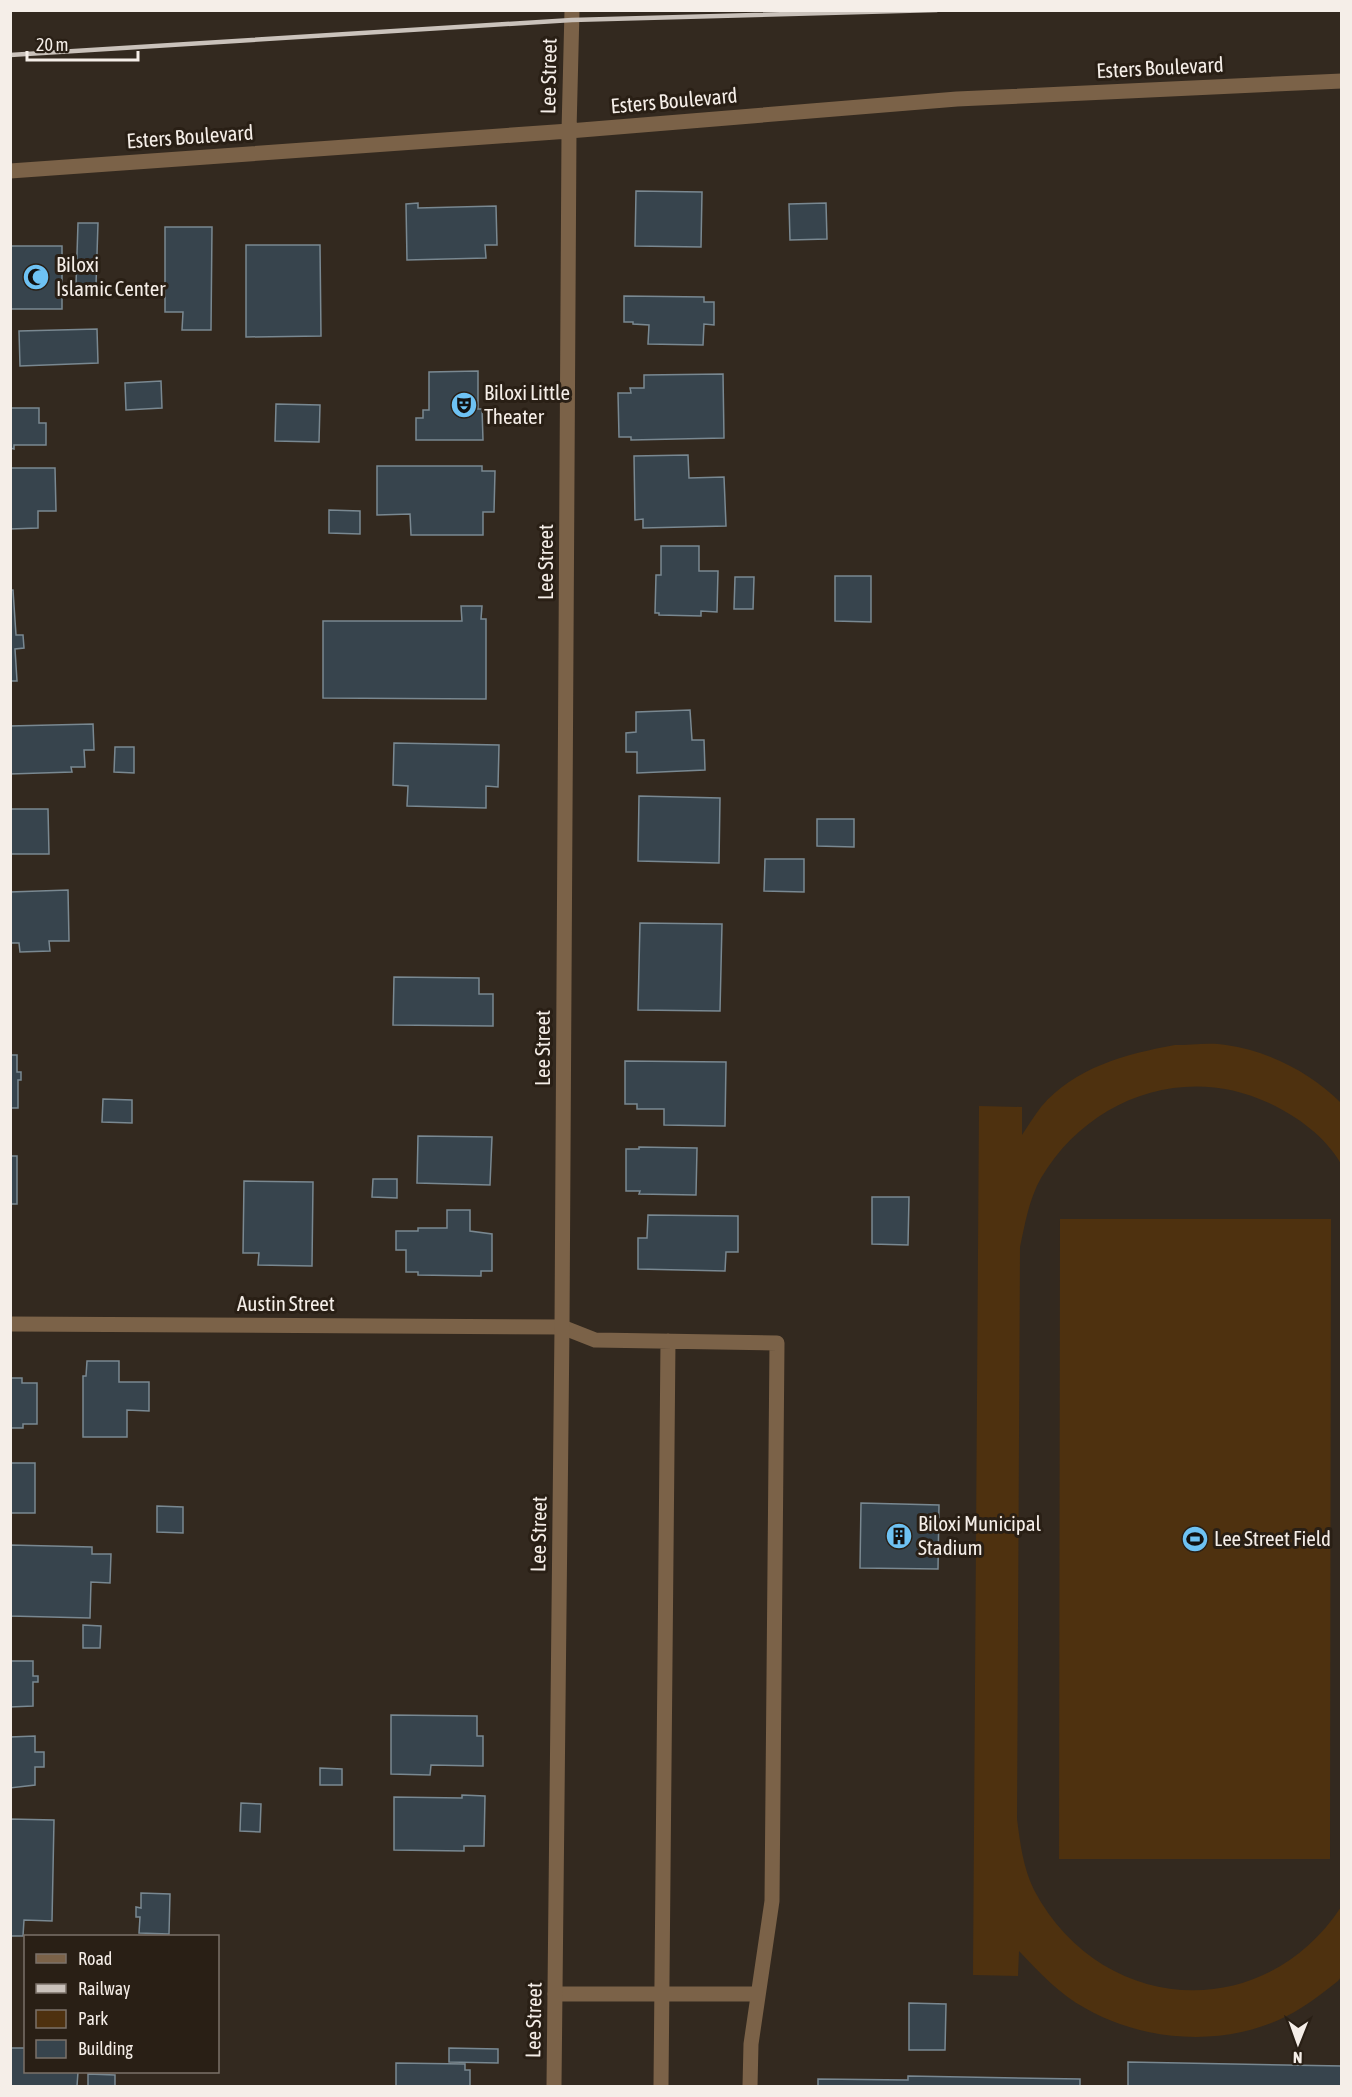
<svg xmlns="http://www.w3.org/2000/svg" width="1352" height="2097" font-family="'Asap Condensed',sans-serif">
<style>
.green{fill:#4e310f}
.building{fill:#37444d;stroke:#798891;stroke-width:1.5}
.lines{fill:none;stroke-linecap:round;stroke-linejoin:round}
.service{stroke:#7b6248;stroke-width:15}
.minor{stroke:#7b6248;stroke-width:15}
.tertiary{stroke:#7b6248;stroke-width:15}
.rail{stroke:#cac2bb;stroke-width:4.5}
.labels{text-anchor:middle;stroke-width:6;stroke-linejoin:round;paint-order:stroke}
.street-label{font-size:21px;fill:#f5eee8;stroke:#291f15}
.poi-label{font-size:21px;fill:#f5eee8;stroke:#291f15;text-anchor:start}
</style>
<rect width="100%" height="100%" fill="#33291f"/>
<path class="green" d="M1175 1045C1192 1045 1210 1042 1226 1045 1269 1051 1311 1073 1341 1103V1164C1326 1137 1297 1116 1269 1103 1185 1063 1088 1098 1041 1178 1029 1199 1025 1224 1020 1247L1017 1819C1020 1842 1023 1868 1034 1890 1100 2015 1263 2026 1341 1907V1977L1338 1981C1326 1990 1314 2000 1301 2008 1238 2048 1149 2045 1085 2008 1059 1994 1040 1973 1019 1951L1018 1976 973 1975 979 1106 1022 1107V1135C1028 1126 1034 1116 1041 1107 1075 1067 1126 1054 1175 1045Z
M1060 1219H1331L1330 1859H1059Z"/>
<path class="building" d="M636 191 702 192 701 247 635 246Z
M418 203V208L496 206 497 245H485L486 258 407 260 406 204Z
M826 203 827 239 790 240 789 204Z
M78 223H98L96 286 76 285Z
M165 227H212L211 330H182L183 312H165Z
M246 245H320L321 336 246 337Z
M10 246H62V309H10Z
M624 296 704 297V302H714V325L704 324 703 345 648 344 649 325 633 324V322H624Z
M97 329 98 363 20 366 19 331Z
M478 371V409H482L483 440H416V418H423V410H429V372Z
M723 374 724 438 631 440V437H619L618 393H631L630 388H644V375Z
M161 381 162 408 126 410 125 383Z
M276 404 320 405 319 442 275 441Z
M10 408H39V423H46V445H14V449L10 448Z
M688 455 689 478 724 477 726 526 643 528V519L635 520 634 456Z
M377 466H482V471H495L494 512H483V535H411L410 514 377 515Z
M10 468H55L56 511H38V528L10 529Z
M329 510 360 511V534L329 533Z
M661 546H699V571H718L717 612 701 611V616L659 615V613H655L656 575H661Z
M835 576H871V622L835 621Z
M735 577H754L753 609H734Z
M10 590H13L16 635H23L24 648 15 649 17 681H10Z
M461 606H482L481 619H486V699L323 698V621H462Z
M690 710 692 740H704L705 770 637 773V752H626V733L636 732V712Z
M93 724 94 750H84L85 767H71L72 772 10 774V726Z
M394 743 499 745 498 787 486 786V808L407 806 408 786 393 785Z
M115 747H134V773L114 772Z
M639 796 720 798 719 863 638 861Z
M10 809H48L49 854H10Z
M817 819H854V847L817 846Z
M765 859H804V892L764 891Z
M68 890 69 941H49L50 951 20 952 19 943H10V892Z
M640 923 722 924 720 1011 638 1010Z
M394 977 479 978V994H493V1026L393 1025Z
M10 1055H17V1072H21V1080H18V1108H10Z
M625 1061 726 1062 725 1126 664 1125V1109H637V1104H625Z
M103 1099 132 1100V1123L102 1122Z
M418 1136 492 1137 490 1185 417 1183Z
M639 1147 697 1148 696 1195 639 1194 640 1191H626V1149H639Z
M10 1156H17V1204H10Z
M373 1179H397V1198L372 1197Z
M244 1181 313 1182 312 1266 258 1265 259 1253H243Z
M872 1197H909L908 1245 872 1244Z
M447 1210H470V1231L492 1234V1271H481V1276L418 1275V1272H406V1250H396V1231H418V1228H447Z
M648 1215 738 1216V1252H726L725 1271 638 1269V1238H647Z
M87 1361H119V1382H149V1411L127 1410V1437H83V1376H86Z
M10 1378H22V1383H37V1424H23V1428H10Z
M10 1463H35V1513H10Z
M861 1503 939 1505 938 1569 860 1568Z
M157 1506 183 1507V1533L157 1532Z
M10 1545 92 1547V1554H111L110 1583 91 1582 90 1618 10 1616Z
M83 1625 101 1626 100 1648H83Z
M10 1661H33V1676H38V1682H33V1706L10 1707Z
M391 1715 477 1716V1736H483V1766L431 1765 430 1775 391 1774Z
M35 1736V1752H44V1767H35V1785L10 1788V1737Z
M320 1768 342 1769V1785H320Z
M462 1795 485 1796 484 1846H464V1851L394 1850V1797L462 1798Z
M241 1803 261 1804 260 1832 240 1831Z
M10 1819 54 1820 52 1921 24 1920 23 1936H10Z
M141 1893 170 1894 169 1934 139 1933 140 1917H136V1907L141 1908Z
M909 2003 946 2004 945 2050H909Z
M10 2048H26V2072H78L77 2086H10Z
M449 2048 498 2049V2063L449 2062Z
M1128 2062 1342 2066V2086H1128Z
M396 2063 465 2064V2070H470V2086H396Z
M88 2074 115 2075V2086H88Z
M908 2076 1080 2079V2086H818V2079L908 2080Z"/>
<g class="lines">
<path class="service" d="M562 1327 595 1340 777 1343 772 1901 751 2044 750 2086
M555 1994H757
M661 2086 668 1341"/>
<path class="minor" d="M10 1324 562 1327"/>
<path class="tertiary" d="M10 171 569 131 957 99 1342 81
M554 2086 562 1327 569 131 572 10"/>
<path class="rail" d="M10 55 572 20 937 10"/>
</g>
<defs>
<symbol id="mosque-disc" viewBox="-11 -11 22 22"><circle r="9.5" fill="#6ec2f3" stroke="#291f15"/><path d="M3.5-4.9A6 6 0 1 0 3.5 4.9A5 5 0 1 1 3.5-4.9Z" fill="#111"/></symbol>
<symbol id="theatre-disc" viewBox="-11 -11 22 22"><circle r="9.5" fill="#6ec2f3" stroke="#291f15"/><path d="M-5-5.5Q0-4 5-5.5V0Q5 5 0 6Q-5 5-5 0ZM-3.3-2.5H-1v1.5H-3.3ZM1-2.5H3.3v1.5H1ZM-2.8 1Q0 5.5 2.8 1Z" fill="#111"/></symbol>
<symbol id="building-disc" viewBox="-11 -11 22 22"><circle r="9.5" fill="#6ec2f3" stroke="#291f15"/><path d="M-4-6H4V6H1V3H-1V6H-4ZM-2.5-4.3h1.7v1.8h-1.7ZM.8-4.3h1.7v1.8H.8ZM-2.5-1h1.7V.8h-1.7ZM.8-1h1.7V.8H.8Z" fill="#111"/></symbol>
<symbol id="stadium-disc" viewBox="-11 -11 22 22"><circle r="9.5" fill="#6ec2f3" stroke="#291f15"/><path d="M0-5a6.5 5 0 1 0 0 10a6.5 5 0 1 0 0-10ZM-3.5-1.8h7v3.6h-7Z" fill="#111"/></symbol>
</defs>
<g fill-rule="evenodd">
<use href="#mosque-disc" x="21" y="262" width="30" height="30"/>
<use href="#theatre-disc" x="449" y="390" width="30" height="30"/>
<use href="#building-disc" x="884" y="1521" width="30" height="30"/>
<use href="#stadium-disc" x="1180" y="1524" width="30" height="30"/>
</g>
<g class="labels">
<g class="street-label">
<text transform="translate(1160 68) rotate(-3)" y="7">Esters Boulevard</text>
<text transform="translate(549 76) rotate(-89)" y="7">Lee Street</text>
<text transform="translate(674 101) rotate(-5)" y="7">Esters Boulevard</text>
<text transform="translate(190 137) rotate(-4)" y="7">Esters Boulevard</text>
<text transform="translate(546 562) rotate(-90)" y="7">Lee Street</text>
<text transform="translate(543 1048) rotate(-90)" y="7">Lee Street</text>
<text x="286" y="1311">Austin Street</text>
<text transform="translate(539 1534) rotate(-89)" y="7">Lee Street</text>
<text transform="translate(534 2020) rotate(-89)" y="7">Lee Street</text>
</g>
<g class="poi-label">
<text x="56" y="272">Biloxi<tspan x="56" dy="24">Islamic Center</tspan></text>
<text x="484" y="400">Biloxi Little<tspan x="484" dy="24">Theater</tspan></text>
<text x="918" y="1531">Biloxi Municipal<tspan x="918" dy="24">Stadium</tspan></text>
<text x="1214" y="1546">Lee Street Field</text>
</g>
</g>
<rect width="1352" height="2097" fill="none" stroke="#f5eee8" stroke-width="24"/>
<rect x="24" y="1935" width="195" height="138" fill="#291f15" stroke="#7b7269" stroke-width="1.5"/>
<rect x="36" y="1954" width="30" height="9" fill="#7b6248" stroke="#7b7269" stroke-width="1.5"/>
<text x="78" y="1965" font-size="18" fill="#f5eee8">Road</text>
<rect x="36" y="1984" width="30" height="9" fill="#cac2bb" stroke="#7b7269" stroke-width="1.5"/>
<text x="78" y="1995" font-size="18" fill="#f5eee8">Railway</text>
<rect x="36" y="2010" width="30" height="18" fill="#4e310f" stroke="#7b7269" stroke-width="1.5"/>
<text x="78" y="2025" font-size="18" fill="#f5eee8">Park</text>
<rect x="36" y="2040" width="30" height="18" fill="#37444d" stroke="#7b7269" stroke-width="1.5"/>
<text x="78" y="2055" font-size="18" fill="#f5eee8">Building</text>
<g transform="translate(1298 2043) rotate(181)" stroke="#291f15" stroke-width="4.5" paint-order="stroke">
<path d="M0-4.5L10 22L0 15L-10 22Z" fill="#f5eee8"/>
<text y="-9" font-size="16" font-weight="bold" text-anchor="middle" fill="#f5eee8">N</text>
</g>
<path d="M27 51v9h111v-9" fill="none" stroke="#f5eee8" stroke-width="3"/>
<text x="36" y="51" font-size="18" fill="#f5eee8" stroke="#291f15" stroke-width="4.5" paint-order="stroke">20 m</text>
</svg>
